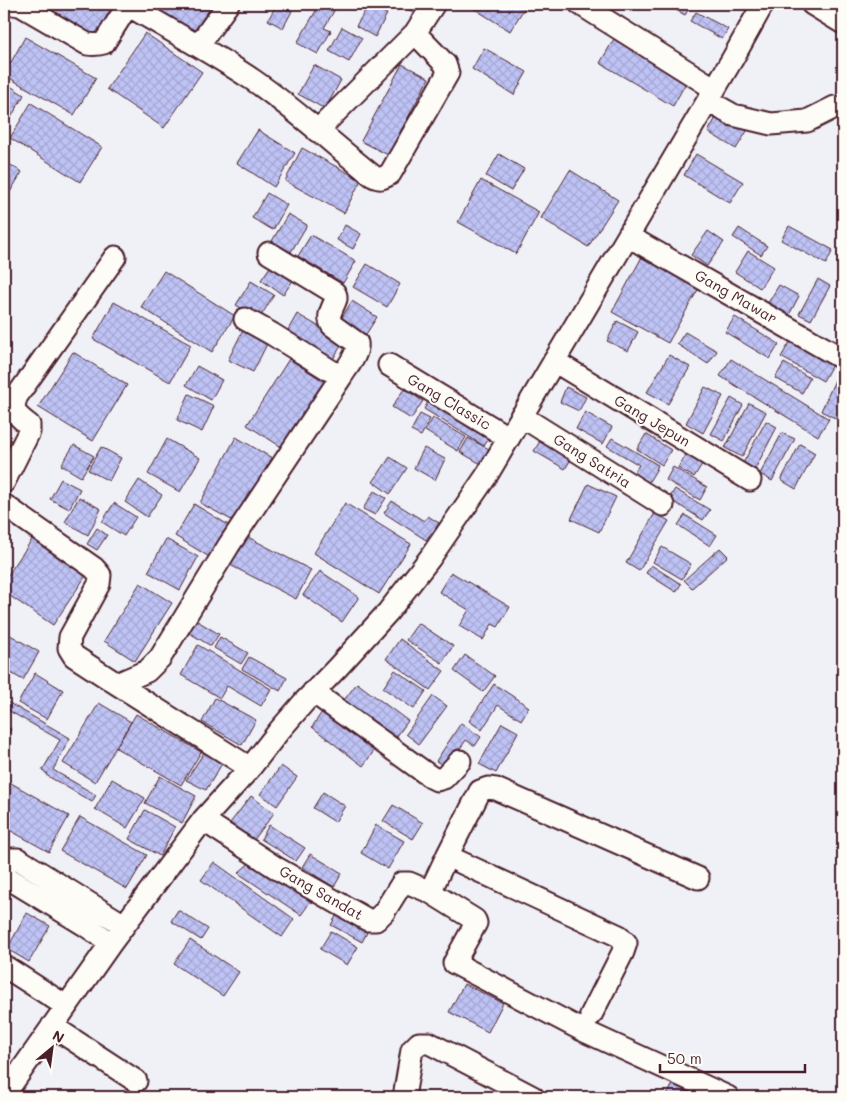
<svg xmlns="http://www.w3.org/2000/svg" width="847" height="1101" font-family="Mali,sans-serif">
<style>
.building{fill:url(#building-cross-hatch);stroke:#4a1f2b}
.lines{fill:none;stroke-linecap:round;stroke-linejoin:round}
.minor-casing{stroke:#4a1f2b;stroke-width:25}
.minor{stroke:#fdfcf7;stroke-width:21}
.labels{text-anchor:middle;stroke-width:4;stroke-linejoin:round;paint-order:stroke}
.street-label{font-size:15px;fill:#4a1f2b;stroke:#fdfcf7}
</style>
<defs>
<pattern id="building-cross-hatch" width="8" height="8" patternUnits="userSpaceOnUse" patternTransform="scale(1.25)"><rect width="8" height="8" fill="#bec3f5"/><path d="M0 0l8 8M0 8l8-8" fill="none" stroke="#a5a7d2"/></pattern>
</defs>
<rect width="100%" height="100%" fill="#f0f1f7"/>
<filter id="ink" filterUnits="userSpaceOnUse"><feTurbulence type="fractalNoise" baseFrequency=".02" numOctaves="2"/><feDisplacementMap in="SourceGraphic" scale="10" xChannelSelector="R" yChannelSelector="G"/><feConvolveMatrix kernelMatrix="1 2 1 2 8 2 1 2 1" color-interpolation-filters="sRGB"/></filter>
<g filter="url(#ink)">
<path class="building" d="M56 4H114L95 37 51 12Z
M149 4H216L196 36 148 5Z
M277 4 292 11 283 28 268 20Z
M309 4H338L324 28 331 31 318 54 297 43 317 9Z
M369 4 387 14 375 37 356 26Z
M399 4H419L414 13Z
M476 4H527L510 31 473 8Z
M674 4H692L685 15 672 8Z
M696 12 728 29 722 39 690 21Z
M342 27 362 38 349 62 329 51Z
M145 33 202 72 164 128 107 89Z
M25 37 96 78 74 115 4 75Z
M614 39 687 81 673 106 600 63Z
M484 48 527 72 514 95 472 69Z
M402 64 429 78 388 155 361 141Z
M314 65 341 80 325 109 298 94Z
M4 82 24 95 6 126 4 125Z
M31 103 102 147 80 182 10 138Z
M718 114 747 131 736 149 708 132Z
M258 130 295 153 274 187 237 163Z
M302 148 361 180 344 213 285 181Z
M499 154 524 169 511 191 486 176Z
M696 154 743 182 730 203 684 175Z
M4 161 22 172 4 202Z
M570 170 618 200 588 247 541 218Z
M481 180 539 212 516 254 458 222Z
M267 193 287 205 273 230 252 218Z
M288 214 307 225 291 252 272 241Z
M345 225 361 234 353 249 337 240Z
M789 226 833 250 826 264 781 240Z
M739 228 767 246 761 255 733 237Z
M708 231 724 242 707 266 691 255Z
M311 235 356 261 343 283 298 256Z
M748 251 774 267 760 288 735 272Z
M643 255 700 286 668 343 612 312Z
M274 261 296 276 283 295 261 280Z
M367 264 400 284 387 307 353 287Z
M164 271 235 316 212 352 141 307Z
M818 279 830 286 811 320 799 314Z
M251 281 274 295 259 319 236 305Z
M779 285 799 296 789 315 768 303Z
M352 301 377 317 361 342 336 327Z
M114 302 191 345 170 382 93 339Z
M297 314 344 341 330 364 284 337Z
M735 317 779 344 770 359 725 332Z
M617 321 638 332 628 351 607 341Z
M244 328 269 340 253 372 228 360Z
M685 332 717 351 708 364 677 344Z
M790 342 832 365 823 381 781 357Z
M73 352 127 385 93 441 38 407Z
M669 355 690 367 668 404 647 392Z
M289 359 325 382 283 448 247 425Z
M731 359 829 419 818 436 720 376Z
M784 363 810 378 802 393 775 378Z
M197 366 222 380 211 400 186 385Z
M836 378 843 381V404L837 419 821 411Z
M566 387 586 397 579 411 560 402Z
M705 387 723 396 703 433 686 423Z
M404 389 423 401 411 419 392 407Z
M189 394 214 406 202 432 177 420Z
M432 395 493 432 484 446 424 409Z
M731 398 743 405 724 441 711 434Z
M749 403 766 412 742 457 725 448Z
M585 412 612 427 603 444 576 429Z
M420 414 430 419 421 436 411 431Z
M433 418 466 437 458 451 425 431Z
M766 421 777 427 754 471 742 465Z
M782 433 795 439 772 481 760 474Z
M646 434 671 450 662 465 637 449Z
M236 437 272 458 237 523 200 503Z
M468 438 489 449 481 464 460 452Z
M542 438 573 456 565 469 534 451Z
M612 438 658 465 656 470 645 488 630 478 639 465 607 446Z
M167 439 200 458 180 492 148 474Z
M800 444 815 453 796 489 781 480Z
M74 445 94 456 81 477 61 465Z
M101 447 121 458 109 481 88 470Z
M424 448 445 459 435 480 414 468Z
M688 452 704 461 694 477 678 468Z
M390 457 407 468 390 494 373 482Z
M673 467 707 487 700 500 666 480Z
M61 479 80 489 69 509 50 499Z
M139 480 162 495 147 517 125 502Z
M588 484 616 497 599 532 571 519Z
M675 489 710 510 703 520 669 499Z
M374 491 386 498 375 515 363 509Z
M79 497 101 509 88 535 65 522Z
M392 501 424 521 428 516 439 523 432 534 431 533 426 540 384 513Z
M114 503 136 517 124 536 102 522Z
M345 503 411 544 379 594 314 553Z
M194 504 230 526 211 558 175 536Z
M655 513 669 521 639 571 626 563Z
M685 515 717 535 710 546 678 525Z
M97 528 107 535 97 550 87 544Z
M35 535 89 571 53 625 4 592V581Z
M246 536 311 570 296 599 230 565Z
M166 539 198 557 180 590 148 572Z
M662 547 691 564 682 579 653 562Z
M720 548 728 556 692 588 684 580Z
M651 565 681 584 676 592 646 573Z
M320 571 359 597 342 622 303 595Z
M451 572 510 607 498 627 492 624 483 640 459 626 469 610 439 592Z
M140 583 172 603 135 661 104 641Z
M194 619 219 634 211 646 186 631Z
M418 623 453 646 442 663 406 640Z
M7 633 39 652 23 680 4 669V638Z
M220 637 248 653 241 664 214 648Z
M400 639 444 671 430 690 386 659Z
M198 645 271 689 261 706 227 686 220 698 181 675Z
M465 655 495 676 483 692 454 671Z
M249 657 287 678 280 691 242 669Z
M395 670 426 691 414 709 383 688Z
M35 673 63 690 47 719 18 703Z
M357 683 408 721 394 740 342 703Z
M494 684 529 707 521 720 498 705 482 730 469 721Z
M433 696 447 706 419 744 406 734Z
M215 698 256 720 242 745 202 722Z
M4 700 70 738 53 770 96 795 92 802 46 775 47 773 42 771 60 740 4 708Z
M99 703 131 722 95 782 63 763Z
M322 712 374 751 363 766 312 727Z
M136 714 201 752 181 785 116 748Z
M461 723 481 737 475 746 466 740 447 768 436 761Z
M502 723 518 732 496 773 479 764Z
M4 725 11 729 4 743Z
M205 751 223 762 206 790 186 780Z
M281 766 297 777 277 806 260 794Z
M160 776 196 796 182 823 145 803Z
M4 779 69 816 49 852 4 827Z
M112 779 145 798 127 828 95 809Z
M323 792 345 806 335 822 313 808Z
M251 796 274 813 253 841 230 823Z
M393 805 423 823 413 839 383 821Z
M145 810 175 827 160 856 129 839Z
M80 817 147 855 127 889 60 851Z
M269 825 305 848 296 861 261 839Z
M376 825 404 841 388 869 361 853Z
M310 854 342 873 334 887 302 867Z
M254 859 311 901 301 915 238 873Z
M214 862 294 919 282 937 201 880Z
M340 909 371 925 362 942 331 925Z
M178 910 208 929 201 940 171 921Z
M27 913 50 926 29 962 7 949Z
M331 931 358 947 347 965 320 949Z
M190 940 239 972 223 996 174 964Z
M464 984 503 1003 488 1032 449 1012Z
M674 1082 699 1096 698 1097H666Z"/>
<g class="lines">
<defs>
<path id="minor" d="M13 4 20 5 87 44C94 45 98 45 104 43L128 5C169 30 213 53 253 80 295 109 333 144 373 176 380 180 383 178 390 174L448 73 445 64 415 33
M580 4 715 89
M812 4 843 23
M198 46 228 4
M708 101 733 115 771 124 807 121 835 107
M317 131 415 33 434 4
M628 236 843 359
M269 253 335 293 336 296V299C333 308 326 316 332 325L357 343C359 354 347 367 341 377
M554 361 750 480
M389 365 509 438
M521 416 663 505
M4 482 29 432V425C18 416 10 412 17 396L115 257
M4 505 94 568 100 575 99 584 70 637 69 648 74 656 117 684 250 768
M117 684 147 671 160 658 229 545 341 377 272 334 245 319
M313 692 431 777 437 780 444 778 460 761
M203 820 278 869 368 920H376L384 912 402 883H409L430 892 475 920 476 923 454 963 582 1030 728 1097
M447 856 619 936 626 943 623 952 591 1015
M4 859H18L124 925
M4 871 8 878 85 925 111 943
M430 892 447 856 480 791 488 788 496 789 698 878
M4 966 66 1006
M52 1026 136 1081
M4 1095 111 943 203 820 250 768 279 731 305 701 337 668 388 612 430 558 487 475 733 58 763 4
M404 1097 412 1050 419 1043H429L533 1097"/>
</defs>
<use href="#minor" class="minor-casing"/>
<use href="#minor" class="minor"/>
</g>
</g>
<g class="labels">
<g class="street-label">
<text transform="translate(736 297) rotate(30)" y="5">Gang Mawar</text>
<text transform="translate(449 402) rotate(31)" y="5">Gang Classic</text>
<text transform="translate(652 421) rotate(31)" y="5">Gang Jepun</text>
<text transform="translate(592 461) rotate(32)" y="5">Gang Satria</text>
<text transform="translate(321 893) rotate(30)" y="5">Gang Sandat</text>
</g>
</g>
<rect width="847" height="1101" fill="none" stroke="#fdfcf7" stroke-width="20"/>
<rect x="10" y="10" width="827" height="1081" fill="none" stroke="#4a1f2b" stroke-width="2" filter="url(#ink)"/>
<g transform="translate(52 1048) rotate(29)" stroke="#fdfcf7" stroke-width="4" paint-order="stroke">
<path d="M0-4L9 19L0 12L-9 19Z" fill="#4a1f2b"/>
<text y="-8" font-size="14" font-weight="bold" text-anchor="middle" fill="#4a1f2b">N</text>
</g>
<path d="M660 1064v8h145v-8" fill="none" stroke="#4a1f2b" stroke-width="2.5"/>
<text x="667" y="1064" font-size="15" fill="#4a1f2b" stroke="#fdfcf7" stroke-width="4" paint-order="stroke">50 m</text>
</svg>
